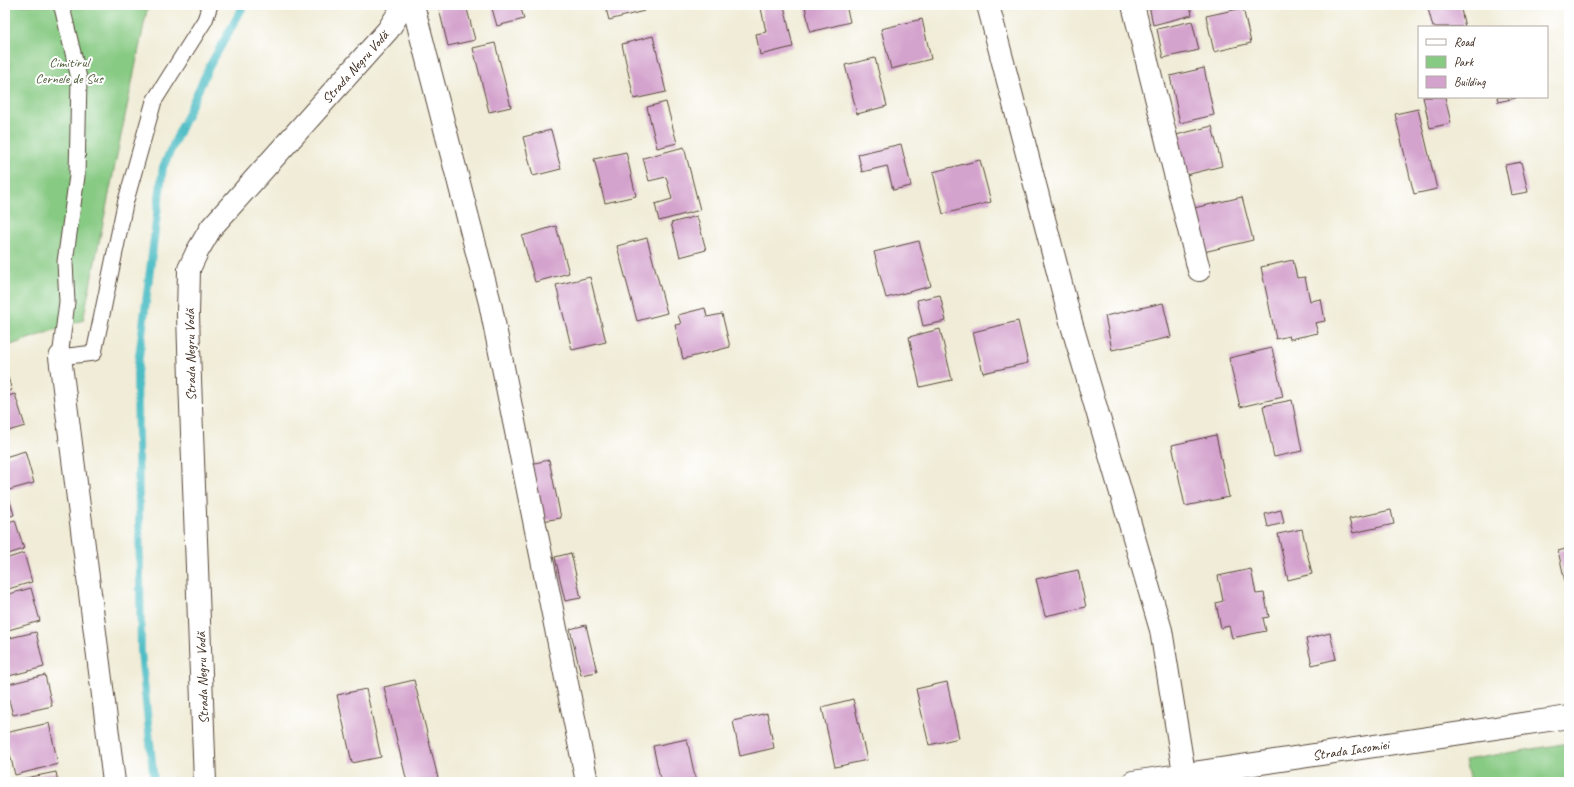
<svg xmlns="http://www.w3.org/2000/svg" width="1574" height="787" font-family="Caveat,sans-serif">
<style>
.green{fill:#87ca83;stroke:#617a50}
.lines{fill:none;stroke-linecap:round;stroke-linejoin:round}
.stream{stroke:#4ebdc5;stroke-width:8}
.building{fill:#d4a3cd}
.lane-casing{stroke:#56473a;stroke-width:17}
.street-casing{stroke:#56473a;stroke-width:24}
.lane{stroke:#fff;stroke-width:15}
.street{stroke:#fff;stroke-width:22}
.labels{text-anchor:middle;stroke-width:4;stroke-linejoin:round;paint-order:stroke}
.park-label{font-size:14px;fill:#566241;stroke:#fff}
.street-label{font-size:14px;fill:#3b2a1e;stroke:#fff}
</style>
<rect width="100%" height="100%" fill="#fff"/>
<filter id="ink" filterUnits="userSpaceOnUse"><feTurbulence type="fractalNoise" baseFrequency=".025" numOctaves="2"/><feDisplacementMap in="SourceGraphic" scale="8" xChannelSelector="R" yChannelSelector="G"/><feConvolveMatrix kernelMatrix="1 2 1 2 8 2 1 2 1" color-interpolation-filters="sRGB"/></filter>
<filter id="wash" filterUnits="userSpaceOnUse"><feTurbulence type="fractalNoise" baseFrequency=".012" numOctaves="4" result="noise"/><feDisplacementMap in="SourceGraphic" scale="16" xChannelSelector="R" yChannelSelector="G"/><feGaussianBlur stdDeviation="0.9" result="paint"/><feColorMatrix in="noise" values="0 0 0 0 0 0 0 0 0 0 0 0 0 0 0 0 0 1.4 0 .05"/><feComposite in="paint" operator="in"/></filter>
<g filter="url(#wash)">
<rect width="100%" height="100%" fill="#f0ecd7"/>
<path class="green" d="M5 5H148L83 320 5 347Z
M1569 743V782H1470L1465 760Z"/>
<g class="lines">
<path class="stream" d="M154 782 141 652 137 373 163 167 209 67 244 5"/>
</g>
<g id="blocks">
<path class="building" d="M438 5H466L475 40 448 46Z
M491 5H520L524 19 497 26Z
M605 5H643L644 11 609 20Z
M777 5H784L793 47 760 55 756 34 766 32 761 8Z
M810 5H846L850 22 810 32 805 6Z
M1149 5H1190L1192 15 1153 25Z
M1427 5H1460L1465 27H1433Z
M1243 8 1251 43 1214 52 1206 16Z
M922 19 931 59 891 69 881 29Z
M1192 21 1199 50 1163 58 1157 29Z
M653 36 666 92 634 99 622 44Z
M495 43 511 107 489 112 473 48Z
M875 58 887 106 857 114 845 65Z
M1204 68 1214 115 1180 123 1170 76Z
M1423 97H1445L1451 123 1430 128Z
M1497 97H1516V98L1498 102Z
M666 102 677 143 657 148 647 107Z
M1418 109 1437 189 1414 194 1395 114Z
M1212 126 1222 166 1186 175 1176 135Z
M551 130 561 169 533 176 523 137Z
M901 144 911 186 893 190 887 166 862 172 858 154Z
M684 147 700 210 659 221 655 204 672 199 666 177 649 181 643 158Z
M626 152 636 196 605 203 594 159Z
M980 160 991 202 943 214 933 172Z
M1521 162 1528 192 1511 195 1505 165Z
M1242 197 1253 240 1204 252 1194 208Z
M697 216 706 250 680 257 671 223Z
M556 226 569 273 535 282 522 236Z
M647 238 667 313 637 321 617 246Z
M919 241 931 286 886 298 874 252Z
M1293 260 1297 278 1305 277 1310 301 1321 299 1325 321 1315 323 1318 333 1290 339 1289 336 1276 339 1261 267Z
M590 277 606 342 572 350 556 285Z
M940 295 946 321 923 326 917 300Z
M1163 303 1171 337 1112 350 1105 316Z
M705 308 707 317 722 314 730 347 683 359 675 325 681 324 678 315Z
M1018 321 1028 363 983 373 973 332Z
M940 329 952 380 920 387 909 337Z
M1272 348 1283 397 1240 407 1229 358Z
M5 368 12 390 5 392Z
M15 394 25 426 5 432V397Z
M1292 400 1302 451 1274 457 1263 406Z
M1216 435 1229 497 1185 506 1172 445Z
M25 451 34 483 5 491V457Z
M549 460 561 518 542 521 530 464Z
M8 494 14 515 5 518V495Z
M1281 510 1284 523 1268 527 1265 514Z
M1391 510 1394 524 1353 533 1349 519Z
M15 520 24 549 5 555V523Z
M1302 529 1312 574 1288 580 1278 534Z
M1569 548V594H1568L1558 551Z
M24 553 32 582 5 590V559Z
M571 553 581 598 565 601 555 557Z
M1251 569 1256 594 1264 593 1269 617 1263 618 1266 631 1232 638 1229 626 1221 628 1216 603 1223 601 1218 576Z
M1078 570 1086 607 1045 616 1036 579Z
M31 588 40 621 5 631V595Z
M586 625 597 672 581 675 570 629Z
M36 632 44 667 5 677V639Z
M1330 633 1336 659 1312 665 1306 639Z
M45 675 52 706 13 715 5 685Z
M414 680 439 782H407L384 687Z
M947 682 959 738 929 745 916 689Z
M366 689 381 757 352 763 337 695Z
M853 699 867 760 835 767 822 707Z
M767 713 774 748 740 756 733 721Z
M49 723 58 764 15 775 5 733Z
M687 739 696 782H661L653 746Z
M56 772 58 782H17L16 780Z"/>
</g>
</g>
<g filter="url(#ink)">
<use href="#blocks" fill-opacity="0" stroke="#56473a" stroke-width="1"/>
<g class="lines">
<defs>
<path id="lane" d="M60 5 62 7 79 78 77 176 65 262 67 302 60 357 94 353 125 204 154 101 205 20 210 5"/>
<g id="street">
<path d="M413 5 490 303 587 782"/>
<path d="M988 5 1071 322 1161 630 1184 773"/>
<path d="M1133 5 1199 270"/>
<path d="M60 357 114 782"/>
<path id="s1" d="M205 782 190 379 188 315 189 269 197 252 211 228 388 30 404 5"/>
<path id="s2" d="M1133 782 1569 717"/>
</g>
</defs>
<use href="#lane" class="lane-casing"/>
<use href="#street" class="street-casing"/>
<use href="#lane" class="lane"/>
<use href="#street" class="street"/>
</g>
</g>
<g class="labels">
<g class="park-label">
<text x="69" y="67">Cimitirul<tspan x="69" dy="16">Cernele de Sus</tspan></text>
</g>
<g class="street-label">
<text dy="5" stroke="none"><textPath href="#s1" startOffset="776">Strada Negru Vodă</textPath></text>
<text transform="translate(190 355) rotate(-91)" y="5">Strada Negru Vodă</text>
<text transform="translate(202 678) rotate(-92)" y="5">Strada Negru Vodă</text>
<text dy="5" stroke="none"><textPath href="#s2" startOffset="220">Strada Iasomiei</textPath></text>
</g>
</g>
<rect width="1574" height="787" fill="none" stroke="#fff" stroke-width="20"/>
<rect x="1418" y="26" width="130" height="72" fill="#ffffff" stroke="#b1aaa5"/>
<rect x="1426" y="39" width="20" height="6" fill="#ffffff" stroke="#b1aaa5"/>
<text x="1454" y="46" font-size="12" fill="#3b2a1e">Road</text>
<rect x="1426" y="56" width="20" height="12" fill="#87ca83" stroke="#b1aaa5"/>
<text x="1454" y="66" font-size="12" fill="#3b2a1e">Park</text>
<rect x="1426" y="76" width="20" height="12" fill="#d4a3cd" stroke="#b1aaa5"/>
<text x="1454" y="86" font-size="12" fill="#3b2a1e">Building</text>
</svg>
